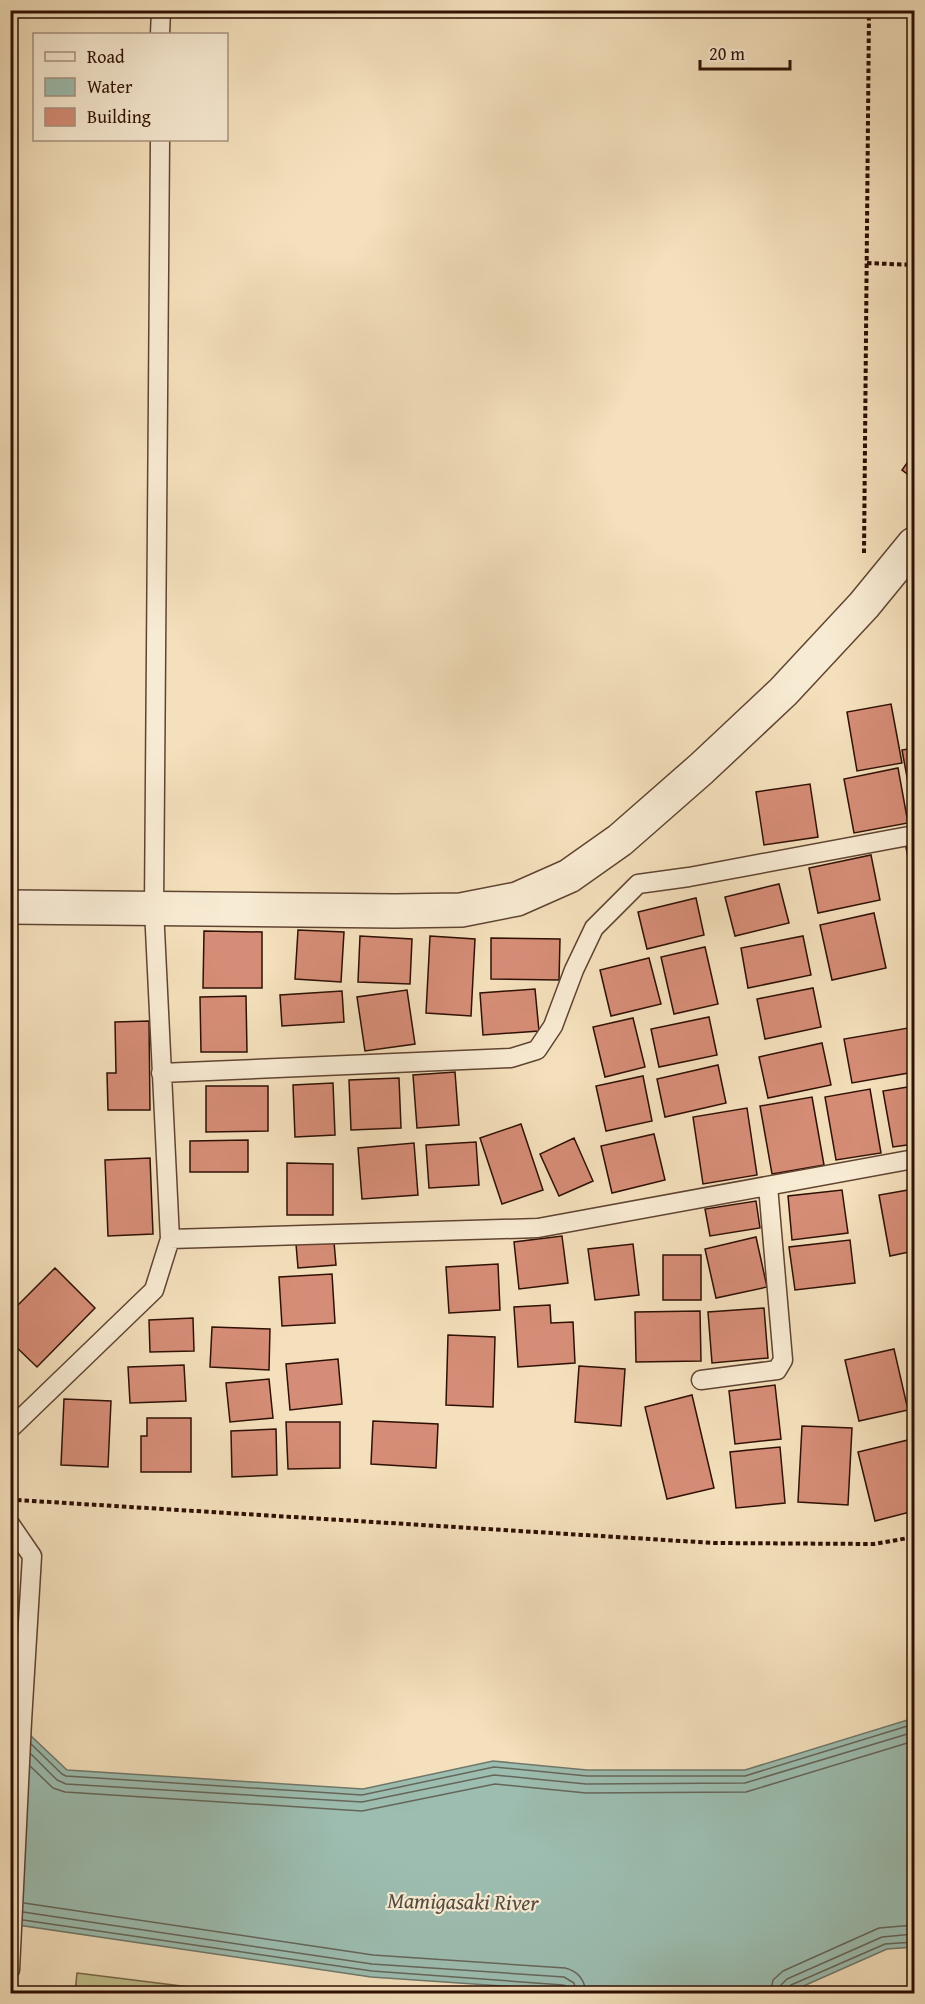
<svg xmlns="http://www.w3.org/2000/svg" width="925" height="2004" font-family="'Gentium Book Plus',serif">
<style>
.green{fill:#c0c18d;stroke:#786848;stroke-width:1.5}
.water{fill:#9cbdb0;stroke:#70786b;stroke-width:1.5}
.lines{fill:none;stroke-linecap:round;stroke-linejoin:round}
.shore{stroke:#66665a;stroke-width:1.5}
.building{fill:#d68d77;stroke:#2f1004;stroke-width:1.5}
.service-casing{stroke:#604432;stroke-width:21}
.tertiary-casing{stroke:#604432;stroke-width:36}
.path{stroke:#2f1004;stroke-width:4;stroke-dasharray:4.5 3;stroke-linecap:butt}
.service{stroke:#f8ebd3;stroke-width:18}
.tertiary{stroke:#f8ebd3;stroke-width:33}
.labels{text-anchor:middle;stroke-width:4.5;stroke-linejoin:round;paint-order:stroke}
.water-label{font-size:22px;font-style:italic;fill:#554d40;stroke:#f8ebd3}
</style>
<rect width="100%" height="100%" fill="#f4e0bc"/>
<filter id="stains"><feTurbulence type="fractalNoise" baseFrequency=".00333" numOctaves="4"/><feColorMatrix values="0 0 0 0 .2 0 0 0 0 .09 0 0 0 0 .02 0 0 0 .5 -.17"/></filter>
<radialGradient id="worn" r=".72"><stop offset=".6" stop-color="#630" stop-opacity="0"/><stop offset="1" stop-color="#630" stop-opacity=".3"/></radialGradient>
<path class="green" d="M77 1973 238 1993H75Z"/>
<path class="water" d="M11 1717 67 1770 363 1789 493 1761 587 1770H745L914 1718V1947L887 1949 790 1992H588L371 1977 11 1924Z"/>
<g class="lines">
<path class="shore" d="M31 1744 62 1774 66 1776 362 1795 494 1767 587 1776H745L914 1724
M31 1754 57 1780 66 1784 362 1802 494 1775 586 1784 745 1783 914 1732
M30 1766 53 1788 65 1792 362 1811 495 1784 586 1793 746 1792 914 1741
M24 1903 373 1955 565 1968C578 1971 585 1980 586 1994
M23 1912 372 1964 564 1977 574 1983 577 1994
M23 1920 372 1971 563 1985 568 1987 569 1994
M770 1994 773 1980 783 1971 879 1928 914 1925
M779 1994 781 1985 787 1979 882 1937 914 1934
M787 1994V1989L791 1985 885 1944 914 1942"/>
</g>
<path class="building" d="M914 453V479L902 470Z
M891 704 902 763 857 771 847 712Z
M914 748V804H912L902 750Z
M898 768 908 823 854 833 844 779Z
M810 784 818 837 764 845 756 792Z
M914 845V889L906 847Z
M871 855 880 900 818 913 809 868Z
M779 884 789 923 735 936 725 897Z
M696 898 704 935 647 949 638 912Z
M874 913 886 968 832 980 820 925Z
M298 930 344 932 341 982 295 979Z
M204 931 262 932V988H203Z
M360 936 412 939 410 984 358 982Z
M430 936 475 939 471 1016 426 1013Z
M803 936 811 975 748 988 741 948Z
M491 938 560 939 559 980 491 979Z
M705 947 718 1004 674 1014 661 957Z
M649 958 661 1004 611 1016 600 970Z
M813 988 821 1027 765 1039 757 999Z
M535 989 539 1031 483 1035 480 993Z
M407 990 415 1044 365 1051 357 997Z
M342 991 344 1022 282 1026 280 995Z
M246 996 247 1052H201L200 997Z
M709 1017 717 1055 659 1067 651 1029Z
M633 1018 645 1067 605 1077 593 1027Z
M149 1021 150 1110H108L107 1073H116L115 1022Z
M908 1028 914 1062V1072L852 1083 844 1039Z
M822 1043 831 1085 768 1098 759 1057Z
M718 1065 726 1103 665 1117 657 1079Z
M455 1072 459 1125 417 1128 413 1075Z
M643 1076 652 1121 606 1131 596 1086Z
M399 1078 401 1128 351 1130 349 1080Z
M333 1083 335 1135 295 1137 293 1085Z
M206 1086H268V1131L206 1132Z
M914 1086V1144L893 1147 883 1091Z
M870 1089 881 1153 836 1160 825 1097Z
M812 1097 824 1165 772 1174 760 1106Z
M747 1108 757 1175 703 1184 693 1117Z
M521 1124 543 1190 502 1204 480 1138Z
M654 1134 665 1180 612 1193 601 1146Z
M574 1138 593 1181 559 1196 540 1154Z
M248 1140V1172H190V1141Z
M476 1142 479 1185 429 1188 426 1145Z
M414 1143 418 1195 362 1199 358 1148Z
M150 1158 153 1234 108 1236 105 1160Z
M287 1163 333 1164V1215H287Z
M914 1189V1251L890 1256 879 1195Z
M842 1190 848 1233 792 1240 788 1196Z
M756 1201 760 1228 710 1236 705 1209Z
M562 1236 568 1283 519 1289 514 1242Z
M756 1237 767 1287 716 1298 705 1249Z
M850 1240 855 1283 795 1290 789 1247Z
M334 1242 336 1265 298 1268 296 1244Z
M633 1244 639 1295 595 1300 588 1249Z
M663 1255H701V1300H663Z
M498 1264 500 1310 449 1313 446 1267Z
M55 1268 95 1308 37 1367 10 1341V1313Z
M332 1274 335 1323 282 1326 279 1277Z
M550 1305 551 1323 573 1322 575 1363 518 1367 514 1307Z
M764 1308 768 1358 712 1363 708 1312Z
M700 1311 701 1361 636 1362 635 1312Z
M193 1318 194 1351 150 1352 149 1320Z
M212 1327 270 1329 269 1370 210 1367Z
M448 1335 495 1337 493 1407 446 1405Z
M894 1349 908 1410 859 1421 845 1360Z
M338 1359 342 1404 290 1410 286 1364Z
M184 1365 186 1401 130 1403 128 1367Z
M579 1366 625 1369 621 1426 575 1422Z
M269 1379 273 1418 230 1422 226 1383Z
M775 1385 781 1439 735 1444 729 1391Z
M692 1395 714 1488 667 1499 645 1407Z
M64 1399 111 1401 108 1467 61 1465Z
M147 1418H191V1472H141V1436H147Z
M373 1421 438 1424 436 1468 371 1464Z
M286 1422H340V1468L288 1469Z
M802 1426 852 1428 848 1505 798 1502Z
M276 1429 277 1475 232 1477 231 1431Z
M912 1439 914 1449V1511L875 1521 858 1452Z
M780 1447 785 1503 736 1508 730 1452Z"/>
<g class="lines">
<defs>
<path id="service" d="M160 34 161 10
M161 1073 511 1058 537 1050 553 1026 574 970 594 928 638 884 689 877 914 835
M170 1239 538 1228 914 1159
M701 1380 777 1370 783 1360 768 1186
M10 1429 154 1290 170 1239 154 909 160 140
M10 1524 32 1556 22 1721 10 1970"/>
<path id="tertiary" d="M10 907 395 911 461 910 517 899 569 876 620 840 701 769 783 692 864 605 914 544"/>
</defs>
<use href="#service" class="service-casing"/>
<use href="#tertiary" class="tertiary-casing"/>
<path class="path" d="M867 263 914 265
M864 553 869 10
M17 1500 714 1543 874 1544 914 1537"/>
<use href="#service" class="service"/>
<use href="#tertiary" class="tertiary"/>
</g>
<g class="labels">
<g class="water-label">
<text transform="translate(463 1901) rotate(1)" y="8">Mamigasaki River</text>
</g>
</g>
<rect width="925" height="2004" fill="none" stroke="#f4e0bc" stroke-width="36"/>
<rect x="12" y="12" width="901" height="1980" fill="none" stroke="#2f1004" stroke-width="3"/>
<rect x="18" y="18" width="889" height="1968" fill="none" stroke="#2f1004" stroke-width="1.5"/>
<rect x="33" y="33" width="195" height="108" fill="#f8ebd3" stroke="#a89380" stroke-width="1.5"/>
<rect x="45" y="52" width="30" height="9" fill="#f8ebd3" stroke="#a89380" stroke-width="1.5"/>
<text x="87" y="63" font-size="18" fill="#2f1004">Road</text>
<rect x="45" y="78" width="30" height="18" fill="#9cbdb0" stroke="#a89380" stroke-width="1.5"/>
<text x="87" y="93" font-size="18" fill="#2f1004">Water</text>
<rect x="45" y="108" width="30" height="18" fill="#d68d77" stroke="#a89380" stroke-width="1.5"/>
<text x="87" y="123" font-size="18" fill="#2f1004">Building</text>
<path d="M700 60v9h90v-9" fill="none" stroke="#2f1004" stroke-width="3"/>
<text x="709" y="60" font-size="18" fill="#2f1004" stroke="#f8ebd3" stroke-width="4.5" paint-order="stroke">20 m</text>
<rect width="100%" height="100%" filter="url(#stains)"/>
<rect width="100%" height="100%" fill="url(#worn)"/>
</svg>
